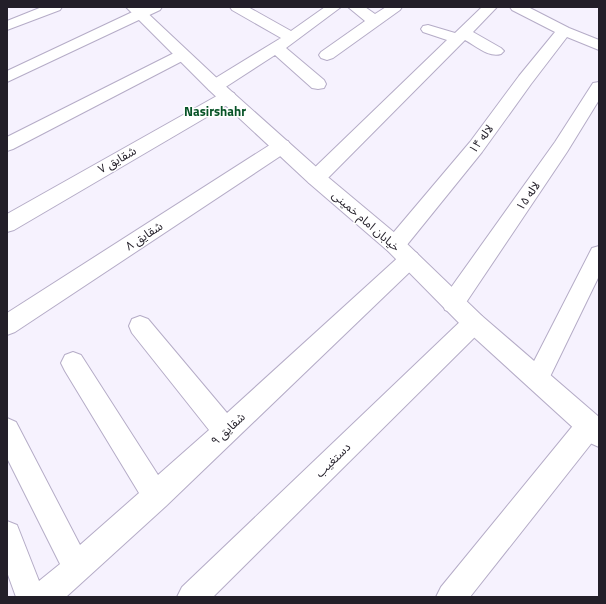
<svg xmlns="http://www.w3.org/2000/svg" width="606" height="604" font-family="'Titillium Web','Noto Sans Arabic',sans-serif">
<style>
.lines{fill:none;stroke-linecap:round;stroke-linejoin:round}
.minor-casing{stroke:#b5acc7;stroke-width:2}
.major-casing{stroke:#b5acc7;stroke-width:2}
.minor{fill:#fff;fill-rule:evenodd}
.major{fill:#fff;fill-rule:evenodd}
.labels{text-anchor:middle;stroke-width:3;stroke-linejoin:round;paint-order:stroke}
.street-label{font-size:12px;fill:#231f29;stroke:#fff}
.far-district-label{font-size:13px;font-weight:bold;fill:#075327;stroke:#fff}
</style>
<rect width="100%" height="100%" fill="#f6f2fe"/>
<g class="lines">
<defs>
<path id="minor" d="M42 7H62L60 10 7 30V21Z
M143 7H162L160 10 7 82V71Z
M230 7H248L291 31 325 7H341L286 48 324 80 326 84 324 88 318 89 312 88 275 55 221 90 215 91 209 90 207 86 209 82 281 38 232 10Z
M348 7H365L375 14 386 7H402L400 10 333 58 327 60 321 58 319 55 321 52 365 21Z
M482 7H497L473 32 501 48 504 51 501 54C489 58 476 46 465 40L323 183 316 185 309 183 307 178 309 173 447 40 423 32 421 29 423 26 428 25 455 33Z
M510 7H528L569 28 599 40V50L567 37 531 84 482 152 402 251 395 253 388 251 385 245 388 239 470 142 519 76 555 32 512 10Z
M182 50 188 52 190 55 188 58 13 149 7 151V137L176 52Z
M599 82V100L567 152 461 310 453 313 445 310 442 303 445 296 555 142 593 83Z
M228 91 234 93 236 97 234 101 14 230 7 232V214L222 93Z
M282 140 288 141 291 146 288 151 15 332 7 335V313L276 141Z
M599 246V276L545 387 537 390 529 387 525 379 529 371 592 248Z
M410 250 417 253 420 259 417 265 166 506 66 597H16L7 572V521L17 525 39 581 60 564 7 458V418L16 422 80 545 139 493 65 371 61 363 65 355 73 352 81 355 158 475 209 430 132 333 129 326 132 319 140 316 148 319 227 413 403 253Z
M474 313 482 316 485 323 482 330 213 597H177L182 587 466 316Z
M589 414 598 417V435L470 597H436L441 587 580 417Z"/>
<path id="major" d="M126 7H141L221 82 323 173 402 239 482 316 599 417V447L590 443 466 330 388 251 309 183 209 90Z"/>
</defs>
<use href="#minor" class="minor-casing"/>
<use href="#major" class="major-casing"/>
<use href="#minor" class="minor"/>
<use href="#major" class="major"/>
</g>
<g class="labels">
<g class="street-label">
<text transform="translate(481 139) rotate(-53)" y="4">لاله ۱۴</text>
<text transform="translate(117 160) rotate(-30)" y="4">شقایق ۷</text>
<text transform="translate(528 196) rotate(-55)" y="4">لاله ۱۵</text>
<text transform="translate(366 221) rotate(41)" y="4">خیابان امام خمینی</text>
<text transform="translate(144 236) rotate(-33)" y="4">شقایق ۸</text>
<text transform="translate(228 429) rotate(-43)" y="4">شقایق ۹</text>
<text transform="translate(333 460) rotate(-44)" y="4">دستغیب</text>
</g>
<g class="far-district-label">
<text x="215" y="116">Nasirshahr</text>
</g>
</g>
<rect width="606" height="604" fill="none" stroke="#231f29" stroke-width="16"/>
</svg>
